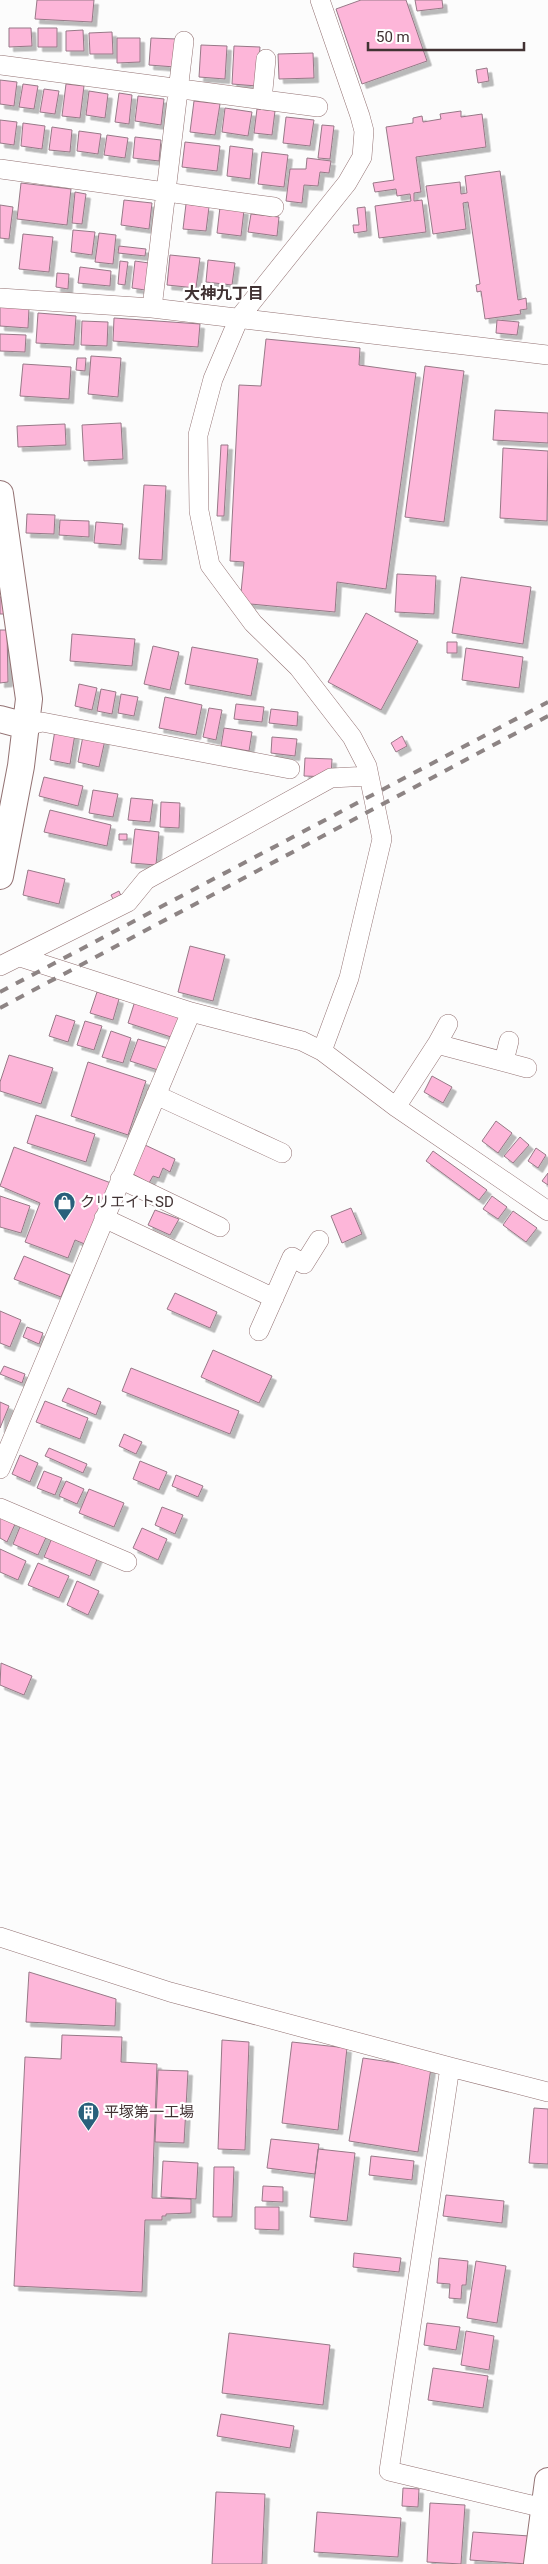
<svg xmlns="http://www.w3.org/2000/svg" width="548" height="2564" font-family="Roboto,'Noto Sans JP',sans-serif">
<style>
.building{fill:#fdb6d9;stroke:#977987;filter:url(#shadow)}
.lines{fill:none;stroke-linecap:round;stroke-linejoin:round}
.street-casing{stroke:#937273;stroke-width:20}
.secondary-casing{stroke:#937273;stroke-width:28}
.street{stroke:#fff;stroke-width:19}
.secondary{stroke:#fff;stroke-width:26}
.rail{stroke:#8d8484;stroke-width:4;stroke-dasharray:9 9;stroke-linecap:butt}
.labels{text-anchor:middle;stroke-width:4.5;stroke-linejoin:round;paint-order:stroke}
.poi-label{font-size:15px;fill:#413233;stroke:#fff;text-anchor:start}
.neighbourhood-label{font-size:16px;font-weight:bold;fill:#413233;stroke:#fff}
</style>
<defs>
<filter id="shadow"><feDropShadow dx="4.5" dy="4.5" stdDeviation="0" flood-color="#0004"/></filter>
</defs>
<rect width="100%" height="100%" fill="#fcfcfc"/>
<path class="building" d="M37 0H94L92 22 35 19Z
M361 0H406L427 61 362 84 336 9Z
M415 0H442L443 8 417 11Z
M9 28H31L32 46 9 47Z
M38 28H57V47H38Z
M83 30 84 51H66V31Z
M112 32 113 54H90L89 33Z
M117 38H140V62L117 63Z
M151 38 177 39 175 67 149 65Z
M201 45 227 46 225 79 199 77Z
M234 46 260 47 257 86 232 84Z
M313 53 314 78 279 79 278 54Z
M487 68 489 81 478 83 476 70Z
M0 80 17 82 14 106 0 104Z
M23 84 38 86 34 109 19 107Z
M66 84 84 86 80 118 62 116Z
M44 89 59 91 55 114 40 112Z
M89 91 108 94 105 118 86 115Z
M119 93 132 95 129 124 115 122Z
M138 96 164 99 161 125 135 121Z
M194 101 220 104 215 135 190 132Z
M225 108 252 112 248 136 222 132Z
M257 109 275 111 272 135 254 133Z
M461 111V117L482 114 486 147 416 157 421 192 414 193V201L422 200 426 232 379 238 375 206 411 201 410 194 397 196 396 189 375 192 373 183 394 180 386 127 413 123V118L422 116 423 122 441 119 440 114Z
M286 117 314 120 310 146 283 143Z
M0 120 17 122 14 145 0 143Z
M23 123 45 126 42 149 21 146Z
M322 125 334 126 330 159 318 158Z
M52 127 72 130 70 152 49 150Z
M79 131 101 134 98 154 77 151Z
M107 135 128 138 125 158 104 155Z
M135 137 161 140 159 161 133 158Z
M185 142 220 146 217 171 182 167Z
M230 146 253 149 250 179 227 176Z
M262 152 288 155 284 187 258 184Z
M307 158 331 161 329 173 320 172 318 186 304 185 302 203 286 201 290 169H306Z
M500 171 518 300 526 298 527 309 520 310 521 314 485 319 481 291 477 292 476 285 480 284 468 202 463 203 466 229 433 234 426 186 460 182 461 194 467 193 465 176Z
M21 183 71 189 67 225 17 219Z
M75 192 86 194 82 224 72 223Z
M124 200 152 203 149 229 121 225Z
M186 204 209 207 206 231 183 229Z
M0 205 13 207 9 239 0 238Z
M220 207 244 210 241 236 217 233Z
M365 207 367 231 354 233 353 225H359L357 208Z
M251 214 279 217 277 236 248 232Z
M73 230 95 232 92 255 71 252Z
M99 233 116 235 113 264 95 262Z
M23 234 53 237 49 272 19 269Z
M119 246 146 249 145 256 118 253Z
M170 255 200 258 196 288 167 285Z
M208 260 235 263 232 285 206 282Z
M120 261 128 262 125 285 118 284Z
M135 261 149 263 145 290 132 288Z
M80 267 111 271 110 286 78 283Z
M57 273 69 274 68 289 56 287Z
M0 306 29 308 28 328 0 326Z
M38 313 76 316 74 345 36 343Z
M114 318 200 324 198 347 113 341Z
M497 320 519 322 517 335 496 333Z
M82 321 108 322 107 346 81 345Z
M0 334 26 335 25 352 0 351Z
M266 339 360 348 359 365 416 373 386 589 337 582 335 612 240 603 244 562 230 561 239 385 261 386Z
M91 356 121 358 118 397 88 394Z
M77 358H86L85 371 76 370Z
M23 364 71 367 69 399 20 396Z
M425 366 464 371 444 522 405 517Z
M495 410 548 413V443L493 440Z
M121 423 123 459 84 461 82 425Z
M65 424 66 445 18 447 17 426Z
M221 445H228L224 516H217Z
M503 448 548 451 547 521 500 518Z
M144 485 166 486 162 560 139 559Z
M27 514 55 515 54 534 26 533Z
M60 520 89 521V537L59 535Z
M96 522 123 524 121 545 94 543Z
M397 574 436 576 434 614 395 612Z
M461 577 531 587 523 644 452 633Z
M0 597H5L4 614H0Z
M366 613 418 641 381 710 328 682Z
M0 630H7L8 682 0 683Z
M72 634 135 639 132 666 70 661Z
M447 642H457V653H447Z
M153 646 179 652 170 690 144 684Z
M192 647 258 659 251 696 185 684Z
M466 648 523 657 519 688 462 680Z
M79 684 97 688 92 710 75 706Z
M101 689 116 692 112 714 97 711Z
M121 694 138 697 134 716 118 713Z
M165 697 202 705 196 735 159 728Z
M236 704 264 707 262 722 234 719Z
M209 708 222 710 216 740 203 737Z
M271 709 298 712 297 726 269 723Z
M224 728 252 732 249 751 221 746Z
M55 730 75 734 70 764 50 760Z
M83 736 105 740 99 767 78 762Z
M402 736 407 746 396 752 391 743Z
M272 737 297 739 295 756 271 753Z
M305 758 332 759 331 777 304 776Z
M44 777 83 786 78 806 39 796Z
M93 790 118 794 113 817 89 813Z
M131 798 153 800 150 822 128 820Z
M161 802 180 803 179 828 160 827Z
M50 810 111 825 107 846 44 832Z
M135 829 159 832 156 865 131 863Z
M119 834H127V840H119Z
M28 870 65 879 59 904 23 895Z
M119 891 121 896 113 899 111 895Z
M190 946 225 955 213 1001 178 992Z
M97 992 119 999 113 1020 90 1013Z
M135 1001 181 1016 174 1038 128 1023Z
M56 1015 75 1021 68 1042 49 1036Z
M85 1021 102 1026 94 1050 77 1045Z
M111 1031 131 1038 123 1063 102 1057Z
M138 1039 168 1048 161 1071 130 1061Z
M9 1055 53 1068 41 1104 0 1091V1082Z
M88 1062 146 1081 128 1135 71 1116Z
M432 1076 452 1087 443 1103 424 1092Z
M36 1115 95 1134 86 1162 27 1143Z
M496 1121 512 1133 498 1153 482 1141Z
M520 1137 529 1145 513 1163 504 1156Z
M145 1145 175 1159 170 1172 163 1168 159 1178 153 1176 149 1183 131 1173Z
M14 1147 111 1183 87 1245 75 1240 68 1258 25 1242 40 1203 0 1186Z
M536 1148 546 1155 538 1168 528 1161Z
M433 1151 487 1190 479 1200 426 1161Z
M548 1173V1185L542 1181Z
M0 1196 30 1206 21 1233 0 1227Z
M492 1196 507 1207 498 1219 483 1209Z
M351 1208 362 1234 342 1243 331 1216Z
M155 1210 179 1219 170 1235 148 1225Z
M513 1211 537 1228 526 1242 503 1225Z
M24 1256 70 1275 61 1297 14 1279Z
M175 1293 217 1312 210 1328 167 1309Z
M0 1311 21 1320 10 1347 0 1343Z
M27 1327 43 1333 39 1344 23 1337Z
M213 1350 272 1376 259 1403 201 1377Z
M4 1366 25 1374 22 1383 0 1374Z
M131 1368 239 1411 230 1434 122 1391Z
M68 1388 101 1402 96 1415 62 1401Z
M45 1401 88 1418 80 1439 36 1422Z
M0 1402 9 1406 0 1428Z
M124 1434 142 1442 136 1454 119 1446Z
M49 1448 87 1464 83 1473 45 1456Z
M20 1455 38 1463 30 1482 12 1474Z
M140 1461 167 1472 159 1490 133 1479Z
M44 1471 62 1478 55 1495 37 1488Z
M176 1475 203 1486 198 1497 172 1486Z
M66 1481 84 1489 77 1504 59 1496Z
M89 1489 124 1503 114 1527 79 1513Z
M162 1507 183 1515 175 1534 155 1525Z
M0 1515 16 1522 7 1542 0 1538Z
M22 1522 48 1533 38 1555 13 1544Z
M142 1528 167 1539 158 1560 133 1548Z
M52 1538 98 1557 90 1576 44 1557Z
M0 1549 26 1561 18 1580 0 1572Z
M38 1563 69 1576 59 1598 28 1585Z
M77 1581 99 1591 88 1615 67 1605Z
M1 1663 32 1676 24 1695 0 1685Z
M29 1972 116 1999 115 2026 26 2022Z
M62 2035 122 2037 121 2062 157 2064 152 2198 191 2199V2213L166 2214V2216H162V2220H145L142 2292 14 2286 25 2057 61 2059Z
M222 2040 249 2042 245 2150 218 2149Z
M292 2042 347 2048 338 2130 282 2123Z
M363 2058 431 2068 418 2152 349 2141Z
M158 2070 188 2071 184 2143 155 2142Z
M534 2108 548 2109V2164L529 2163Z
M271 2139 319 2144 315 2174 267 2168Z
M318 2149 355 2153 347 2221 310 2217Z
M371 2156 414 2161 412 2180 369 2175Z
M163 2161 198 2163 196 2199 161 2197Z
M214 2167H234L232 2217H213Z
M263 2186 283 2187V2202L262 2201Z
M446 2195 504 2201 502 2223 443 2216Z
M255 2207H279V2230L255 2229Z
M354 2253 401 2258 399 2272 353 2267Z
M439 2258 468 2261 466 2285H462L461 2299 449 2298 450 2284 437 2283Z
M476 2261 506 2266 497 2323 467 2318Z
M427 2323 460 2327 456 2350 424 2345Z
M466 2331 494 2336 489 2370 461 2365Z
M229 2333 330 2345 323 2405 222 2393Z
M433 2368 488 2376 483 2408 428 2400Z
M221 2414 294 2426 290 2448 217 2436Z
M403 2488 419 2489 418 2507 402 2506Z
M216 2492 265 2494 262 2564H212Z
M430 2503 465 2505 461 2564 427 2562Z
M317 2512 401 2518 398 2557 314 2552Z
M473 2532 529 2536 527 2564 470 2560Z"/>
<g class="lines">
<defs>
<path id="street" d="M0 65 318 107
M262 100 266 59
M0 169 274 207
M0 298 152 308 548 355
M152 308 184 41
M26 726 42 722 290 769
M20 957 191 1012 302 1041 322 1051 349 978 382 839 367 766 352 737 298 667 253 623 210 565 199 511 198 435 213 379 239 318 347 183 362 157 364 131 360 116 320 0
M0 966 128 902 146 880 331 778 369 776
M437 1044 448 1024
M322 1051 396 1107 548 1211
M504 1061 509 1041
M156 1095 282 1153
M396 1107 437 1044 527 1068
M120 1179 220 1227
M104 1218 274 1298
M259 1331 292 1257 304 1264 319 1240
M0 1469 191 1012
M0 1508 127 1562
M0 1937 170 1992 450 2067
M544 2508 389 2471 450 2067 548 2092"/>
<path id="secondary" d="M0 494 29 699 21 766 0 876
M0 719 26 726
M537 2564 548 2481"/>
</defs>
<use href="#street" class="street-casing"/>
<use href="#secondary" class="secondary-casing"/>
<use href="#street" class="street"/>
<use href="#secondary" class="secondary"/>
<path class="rail" d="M0 992 548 702
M0 1008 548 716"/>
</g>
<defs>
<symbol id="shop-pin" viewBox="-11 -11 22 30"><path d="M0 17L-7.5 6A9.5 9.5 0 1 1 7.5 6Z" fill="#29607b" stroke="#fff"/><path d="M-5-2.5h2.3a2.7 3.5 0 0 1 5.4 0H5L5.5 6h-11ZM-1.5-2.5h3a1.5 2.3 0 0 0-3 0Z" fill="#fff"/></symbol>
<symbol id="building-pin" viewBox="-11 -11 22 30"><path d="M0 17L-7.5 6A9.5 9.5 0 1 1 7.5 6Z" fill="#29607b" stroke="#fff"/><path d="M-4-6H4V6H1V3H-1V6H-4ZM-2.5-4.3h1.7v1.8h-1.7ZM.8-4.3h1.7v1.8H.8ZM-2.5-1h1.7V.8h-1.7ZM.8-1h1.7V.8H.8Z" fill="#fff"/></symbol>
</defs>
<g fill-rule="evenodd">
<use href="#shop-pin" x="52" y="1190" width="25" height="34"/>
<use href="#building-pin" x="76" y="2100" width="25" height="34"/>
</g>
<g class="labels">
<g class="poi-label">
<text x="80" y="1207">クリエイトSD</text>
<text x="104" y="2117">平塚第一工場</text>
</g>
<g class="neighbourhood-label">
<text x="224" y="299">大神九丁目</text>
</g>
</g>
<path d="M368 42v8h156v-8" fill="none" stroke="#413233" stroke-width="2.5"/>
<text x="376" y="42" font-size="15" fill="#413233" stroke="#ffffff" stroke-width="4" paint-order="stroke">50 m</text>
</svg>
